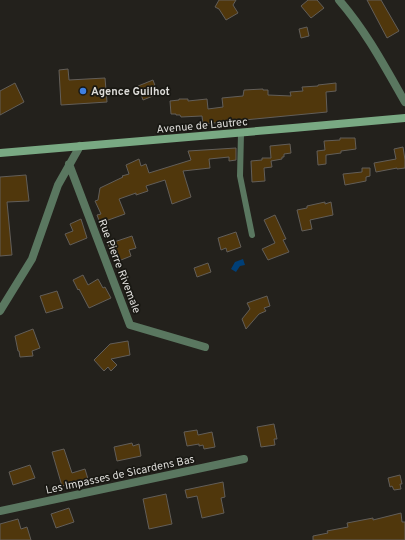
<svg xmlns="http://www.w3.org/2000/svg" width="405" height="540" font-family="Overpass,sans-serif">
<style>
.water{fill:#003f77}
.building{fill:#50370c;stroke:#625e59}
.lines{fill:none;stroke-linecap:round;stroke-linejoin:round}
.service{stroke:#5a7760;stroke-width:6}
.minor{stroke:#5a7760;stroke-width:8}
.secondary{stroke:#79a983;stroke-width:8}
.shop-dot{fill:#3f7fe0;stroke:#191813;stroke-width:1.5}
.labels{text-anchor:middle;stroke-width:3.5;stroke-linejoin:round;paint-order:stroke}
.poi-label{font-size:11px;font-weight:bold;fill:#dddcd9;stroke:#191813;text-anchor:start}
.street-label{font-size:11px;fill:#dddcd9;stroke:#191813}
</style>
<rect width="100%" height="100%" fill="#23211c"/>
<path class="water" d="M243 259 245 265 240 266 236 272 231 269 235 262Z"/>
<path class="building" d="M219 0H236L233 5 238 13 226 20 219 9 215 7Z
M308 0H317L324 8 311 18 301 6Z
M367 0H381L399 31 387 38Z
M307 27 309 36 301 38 299 29Z
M68 69 69 80 105 78 107 102 61 105 59 70Z
M153 80 158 94 143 100 138 86Z
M15 83 24 102 0 115V91Z
M336 83V91L326 92 327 112 203 124 202 116 181 117 180 115H176V114H171L170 101 179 100V99H188V101L207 99 208 109 223 107 222 98 243 96 244 90 263 89V90H268V95L291 96 290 92 303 91 302 87 318 86V85Z
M340 138H355L356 149 341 151V153L326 155V164L318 165 317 151 325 150 324 141 340 140Z
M290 144 291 153 284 154V157H282V159L271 161 272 167 264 168 265 181 252 182 251 161 262 160V158H271L270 146Z
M403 147 405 160V168L397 169V168L376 172 374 163 396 159 394 149Z
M236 148V160L229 161V157L209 159 210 168 183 171 191 197 172 204 165 180 146 186 148 191 136 195V193L119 199 125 214 100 223 97 215 101 214 95 201 98 200 100 188 123 177 122 176 129 174 126 165 139 159 141 166 146 164 149 173 191 160 188 151Z
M362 168H370V176L366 177V181L345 185 343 174 362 172Z
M26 175 29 201 7 202 12 255 0 256V177Z
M325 202V204L331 202 333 215 310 220 312 229 302 231 297 210 307 208V206Z
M275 215 286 239 283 240 289 252 268 260 262 249 275 243 264 220Z
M81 219 87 238 70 245 65 234 73 231 70 224Z
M236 232 241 247 227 252 226 248 221 250 218 238Z
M132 236 136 248 129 250 131 256 116 262 108 244Z
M208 263 211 272 197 277 194 268Z
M83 275 88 285 98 279 103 288 105 287 111 298 89 308 79 289 78 290 73 280Z
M57 291 63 308 46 313 40 296Z
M267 296 270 306 264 308 266 311 259 314 246 329 242 319 250 309 247 303Z
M33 329 40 348 32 351 33 356 20 357 19 351H18L15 336Z
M128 341 130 355 111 359 117 365 111 371 108 367 104 371 94 360 110 344Z
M274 424 277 439H274L275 445 261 447 257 427Z
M197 430 198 435 212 432 215 447 204 449 203 445 199 446V444L187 446 184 432Z
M132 443 133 446 139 444 141 456 117 461 114 447Z
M64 449 72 473 85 469 88 479 62 486 52 452Z
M30 465 35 478 13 485 9 472Z
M400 475 402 484H400L401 489 394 490 392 486 390 487 388 478Z
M223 482 225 497 221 498 224 513 202 518 197 496 187 498 185 490Z
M166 494 172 524 149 529 143 499Z
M69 508 74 522 56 528 51 514Z
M401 513 402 522H405V540H313V536L328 533 327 531 348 527 347 523 373 518V520Z
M18 519 21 529 27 527 31 540H0V524Z"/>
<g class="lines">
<path class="service" d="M241 133 240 176 252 235"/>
<path class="minor" d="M339 0C366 31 385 67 405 102
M69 164 130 325 205 347
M0 311 32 259 58 185 80 146
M0 511 244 459"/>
<path class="secondary" d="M0 153 293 128 405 118"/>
</g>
<circle class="shop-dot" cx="83" cy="91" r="4"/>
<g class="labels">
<g class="poi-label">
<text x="91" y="95">Agence Guilhot</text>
</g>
<g class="street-label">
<text transform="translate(202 125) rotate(-5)" y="4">Avenue de Lautrec</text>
<text transform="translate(120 266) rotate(69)" y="4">Rue Pierre Rivemale</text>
<text transform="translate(120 474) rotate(-12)" y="4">Les Impasses de Sicardens Bas</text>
</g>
</g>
</svg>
